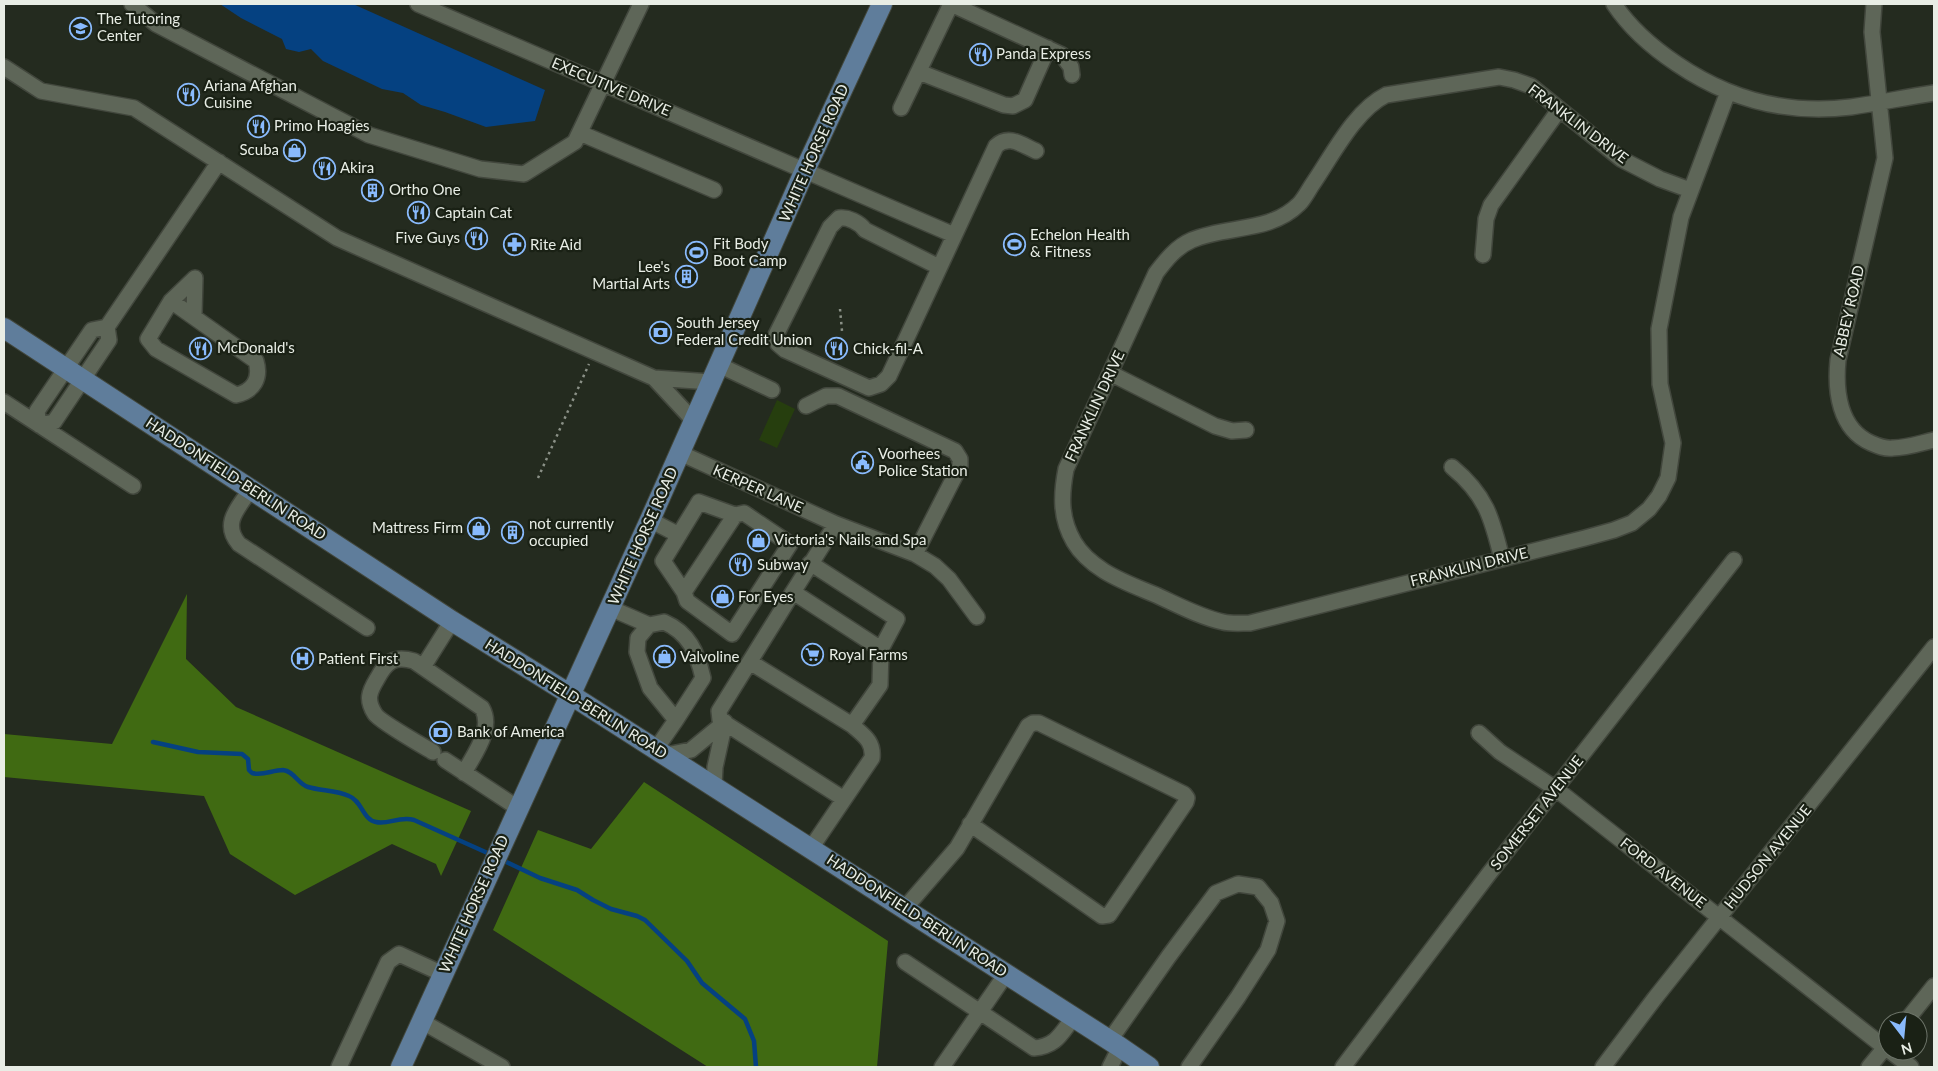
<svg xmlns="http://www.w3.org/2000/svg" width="1938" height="1071" font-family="Lato,sans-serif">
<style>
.green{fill:#263e0e}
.forest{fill:#406a12}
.water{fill:#054181}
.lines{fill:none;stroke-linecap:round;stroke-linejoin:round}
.stream{stroke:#054181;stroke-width:4.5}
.minor-casing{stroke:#42473d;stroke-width:18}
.major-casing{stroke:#42473d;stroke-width:22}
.path{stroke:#8b9187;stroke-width:2.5;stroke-dasharray:2.5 4;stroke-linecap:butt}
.minor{stroke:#5e6658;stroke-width:15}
.major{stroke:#5f7d9b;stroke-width:20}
.labels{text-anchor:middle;stroke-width:4.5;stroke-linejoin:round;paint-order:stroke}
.poi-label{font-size:15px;fill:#e8ede5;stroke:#1a2115;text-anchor:start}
.street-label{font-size:15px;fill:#e8ede5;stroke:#1a2115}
</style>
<rect width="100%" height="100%" fill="#242b1f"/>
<path class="green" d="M777 400 795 409 777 448 759 440Z"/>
<path class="forest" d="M187 594 186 659 236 707 471 811 441 876 436 864 392 844 295 895 230 854 204 796 4 777V734L112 744Z
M644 782 888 941 877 1067H708L493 930 538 830 591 849Z"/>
<path class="water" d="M220 4H353L545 90 535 121 486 127 445 112 421 105 403 93 382 89 323 61 311 49 299 52 286 49 282 39 241 18Z"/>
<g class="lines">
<path class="stream" d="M153 742 198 752 242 754 248 759 249 770 252 773C263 776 272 770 283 770 294 771 298 784 308 787 321 791 336 790 349 796 362 801 363 820 376 822 388 825 399 816 414 820L492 855
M502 860 540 878 577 890 593 900 611 909 637 916 645 920 687 961 702 983 745 1019 754 1041 756 1067"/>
<defs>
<path id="minor" d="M132 4 156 24 369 135 480 169 524 174 575 142 641 4
M418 4 954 235
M951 4 1062 55 1071 67 1072 75
M1614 4C1630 28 1653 48 1677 64 1730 100 1787 115 1851 107 1879 103 1906 97 1934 93
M1874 4 1872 32 1885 158 1838 360C1835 391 1839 429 1871 443 1878 446 1885 449 1893 448 1907 448 1921 443 1934 440
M4 67 41 91 134 108 337 238 654 378 711 382
M919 72 1004 105 1013 106 1025 100 1048 48
M901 108 951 4
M580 133 714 190
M1690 190 1660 179 1621 159 1531 86 1514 80 1499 77 1386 95C1355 110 1332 156 1312 185 1308 191 1304 199 1299 204 1270 233 1227 225 1192 240 1176 247 1166 260 1156 273L1066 469C1061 495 1060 518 1074 542 1081 554 1093 564 1104 571 1120 581 1139 588 1156 595 1178 605 1200 617 1223 622 1231 624 1241 623 1250 623L1585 538 1614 530 1632 523 1649 509 1659 496 1668 478 1673 443 1660 384 1659 329 1681 217 1728 92
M1483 255 1486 219 1491 205 1559 110
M939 267 865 230C859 222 848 217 839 218L830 227 776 335 778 344 785 350 869 388 881 384 889 376 996 146C1009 134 1022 145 1036 151
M171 301 256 361C261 378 254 391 236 395L156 349 148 339 171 301 195 278 194 315
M107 327 92 330 37 411 39 425 54 422 109 340 107 327 219 162
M719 365 772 390
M1110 373 1215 426 1232 431 1246 430
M654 378 694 421
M4 402 133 486
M806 406 826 396H838L955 451 960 459V466L915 554
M680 453 836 524 915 554 935 566 949 579 977 617
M1452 467C1486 495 1492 518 1502 559
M251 489C239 507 221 523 239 544L367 628
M699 502 735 515 744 513 790 544 732 634 687 601 684 592 663 561Z
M650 520 679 535
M810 563 897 619 881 649
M684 592 735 515
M793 592 719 711 720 720 844 799
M610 608 649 625
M664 622C689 633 697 652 703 678L676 720 650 688 637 652 638 638 649 625Z
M750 662 852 725
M423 667 452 621
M1479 733 1500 752 1556 789 1888 1050
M656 749 676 720
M433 752C423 746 379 721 375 714 366 700 369 692 377 679 386 662 394 655 414 661L482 708C494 729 474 754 464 773
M666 755 691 750 725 722
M445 760 518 808
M714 786 715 767 725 722
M811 848 872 758C874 741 863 735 852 725L880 685 881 649 793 592 836 524
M905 908 957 848 1028 726 1033 723H1039L1184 794 1187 798 1186 802 1109 915 1102 916 970 824
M905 962 1034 1048C1057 1046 1061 1033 1074 1017
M421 1021 502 1067
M1906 1021 1934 986
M1110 1040 1169 956 1216 893 1238 884 1258 887 1271 903 1277 921 1268 950 1238 997 1189 1067
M1890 1051 1911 1067
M339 1067 388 962 399 954 443 974
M942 1067 1006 974
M1110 1067 1120 1047
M1343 1067 1488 875 1734 560
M1603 1067 1655 998 1934 647
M1869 1067 1888 1044"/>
<path id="major" d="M4 328 452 621 571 695 1120 1047 1149 1067
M401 1067 650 520 805 170 882 4"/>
</defs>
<use href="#minor" class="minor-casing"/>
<use href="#major" class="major-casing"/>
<path class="path" d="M840 309 842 331
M538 478 589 364"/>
<use href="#minor" class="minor"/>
<use href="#major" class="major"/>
</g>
<defs>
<symbol id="school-ring" viewBox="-11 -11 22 22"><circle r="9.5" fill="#1a2115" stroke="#89bafc" stroke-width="1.5"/><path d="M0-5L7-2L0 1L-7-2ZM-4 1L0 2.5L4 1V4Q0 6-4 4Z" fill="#89bafc"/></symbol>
<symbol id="restaurant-ring" viewBox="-11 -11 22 22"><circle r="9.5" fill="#1a2115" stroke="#89bafc" stroke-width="1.5"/><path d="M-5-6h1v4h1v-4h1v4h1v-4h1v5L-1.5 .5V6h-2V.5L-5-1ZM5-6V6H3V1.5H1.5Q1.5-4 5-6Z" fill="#89bafc"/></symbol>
<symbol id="shop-ring" viewBox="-11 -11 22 22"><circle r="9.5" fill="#1a2115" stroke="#89bafc" stroke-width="1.5"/><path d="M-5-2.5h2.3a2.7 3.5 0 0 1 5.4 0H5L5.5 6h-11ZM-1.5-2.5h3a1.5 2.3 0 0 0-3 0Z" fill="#89bafc"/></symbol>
<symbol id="building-ring" viewBox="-11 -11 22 22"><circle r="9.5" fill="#1a2115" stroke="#89bafc" stroke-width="1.5"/><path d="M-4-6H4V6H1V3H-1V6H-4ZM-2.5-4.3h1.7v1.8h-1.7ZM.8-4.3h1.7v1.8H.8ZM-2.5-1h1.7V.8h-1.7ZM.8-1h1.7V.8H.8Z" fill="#89bafc"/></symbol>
<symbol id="stadium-ring" viewBox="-11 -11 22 22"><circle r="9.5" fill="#1a2115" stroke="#89bafc" stroke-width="1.5"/><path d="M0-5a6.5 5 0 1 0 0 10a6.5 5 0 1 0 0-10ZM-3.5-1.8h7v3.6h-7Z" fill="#89bafc"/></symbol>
<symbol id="pharmacy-ring" viewBox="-11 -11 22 22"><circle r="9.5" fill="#1a2115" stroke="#89bafc" stroke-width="1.5"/><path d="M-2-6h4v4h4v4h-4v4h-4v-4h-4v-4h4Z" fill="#89bafc"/></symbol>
<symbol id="bank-ring" viewBox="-11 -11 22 22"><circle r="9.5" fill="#1a2115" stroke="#89bafc" stroke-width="1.5"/><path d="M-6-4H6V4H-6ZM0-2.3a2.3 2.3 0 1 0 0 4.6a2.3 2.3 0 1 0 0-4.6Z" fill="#89bafc"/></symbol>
<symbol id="civic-ring" viewBox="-11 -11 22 22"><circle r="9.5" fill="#1a2115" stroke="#89bafc" stroke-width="1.5"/><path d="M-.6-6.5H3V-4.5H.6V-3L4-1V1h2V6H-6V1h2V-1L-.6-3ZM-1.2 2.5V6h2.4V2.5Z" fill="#89bafc"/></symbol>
<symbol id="supermarket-ring" viewBox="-11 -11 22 22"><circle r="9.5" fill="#1a2115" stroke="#89bafc" stroke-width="1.5"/><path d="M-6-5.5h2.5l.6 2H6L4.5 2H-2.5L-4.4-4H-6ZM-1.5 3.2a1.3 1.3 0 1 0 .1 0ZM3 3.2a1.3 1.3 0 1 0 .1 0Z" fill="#89bafc"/></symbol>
<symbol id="hospital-ring" viewBox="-11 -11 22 22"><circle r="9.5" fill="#1a2115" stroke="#89bafc" stroke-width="1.5"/><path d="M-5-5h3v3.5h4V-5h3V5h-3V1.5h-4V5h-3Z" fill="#89bafc"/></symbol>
</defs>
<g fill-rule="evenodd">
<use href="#school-ring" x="68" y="16" width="25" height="25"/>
<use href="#restaurant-ring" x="968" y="42" width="25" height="25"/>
<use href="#restaurant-ring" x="176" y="82" width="25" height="25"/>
<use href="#restaurant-ring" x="246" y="114" width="25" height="25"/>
<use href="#shop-ring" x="282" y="138" width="25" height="25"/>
<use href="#restaurant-ring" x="312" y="156" width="25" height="25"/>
<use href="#building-ring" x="360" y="178" width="25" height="25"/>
<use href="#restaurant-ring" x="406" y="200" width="25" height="25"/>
<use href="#restaurant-ring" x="464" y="226" width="25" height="25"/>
<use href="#stadium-ring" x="1002" y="232" width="25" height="25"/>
<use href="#pharmacy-ring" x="502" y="232" width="25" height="25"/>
<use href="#stadium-ring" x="684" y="240" width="25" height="25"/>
<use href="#building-ring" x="674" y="264" width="25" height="25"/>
<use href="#bank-ring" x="648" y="320" width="25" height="25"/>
<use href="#restaurant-ring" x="188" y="336" width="25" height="25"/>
<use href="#restaurant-ring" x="824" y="336" width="25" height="25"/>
<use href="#civic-ring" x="850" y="450" width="25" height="25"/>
<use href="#shop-ring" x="466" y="516" width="25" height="25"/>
<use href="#building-ring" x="500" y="520" width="25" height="25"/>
<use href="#shop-ring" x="746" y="528" width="25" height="25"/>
<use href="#restaurant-ring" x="728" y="552" width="25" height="25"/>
<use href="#shop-ring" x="710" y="584" width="25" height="25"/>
<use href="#supermarket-ring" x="800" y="642" width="25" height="25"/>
<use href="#shop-ring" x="652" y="644" width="25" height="25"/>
<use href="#hospital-ring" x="290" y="646" width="25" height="25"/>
<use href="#bank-ring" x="428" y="720" width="25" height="25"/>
</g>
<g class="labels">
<g class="poi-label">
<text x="97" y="24">The Tutoring<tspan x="97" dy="17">Center</tspan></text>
<text x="996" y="59">Panda Express</text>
<text x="204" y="91">Ariana Afghan<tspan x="204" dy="17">Cuisine</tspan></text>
<text x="274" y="131">Primo Hoagies</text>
<text x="279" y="155" text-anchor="end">Scuba</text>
<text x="340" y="173">Akira</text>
<text x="389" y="195">Ortho One</text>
<text x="435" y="218">Captain Cat</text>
<text x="1030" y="240">Echelon Health<tspan x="1030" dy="17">&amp; Fitness</tspan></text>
<text x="460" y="243" text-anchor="end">Five Guys</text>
<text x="713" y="249">Fit Body<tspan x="713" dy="17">Boot Camp</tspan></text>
<text x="530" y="250">Rite Aid</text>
<text x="670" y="272" text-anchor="end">Lee's<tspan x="670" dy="17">Martial Arts</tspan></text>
<text x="676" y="328">South Jersey<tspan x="676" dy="17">Federal Credit Union</tspan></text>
<text x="217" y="353">McDonald's</text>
<text x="853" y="354">Chick-fil-A</text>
<text x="878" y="459">Voorhees<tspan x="878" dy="17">Police Station</tspan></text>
<text x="529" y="529">not currently<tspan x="529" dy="17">occupied</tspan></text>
<text x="463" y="533" text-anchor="end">Mattress Firm</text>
<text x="774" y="545">Victoria's Nails and Spa</text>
<text x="757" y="570">Subway</text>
<text x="738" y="602">For Eyes</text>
<text x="829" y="660">Royal Farms</text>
<text x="680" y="662">Valvoline</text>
<text x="318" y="664">Patient First</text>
<text x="457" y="737">Bank of America</text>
</g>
<g class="street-label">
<text transform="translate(611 87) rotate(23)" y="5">EXECUTIVE DRIVE</text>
<text transform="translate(1578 124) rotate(37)" y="5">FRANKLIN DRIVE</text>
<text transform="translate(814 153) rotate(-66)" y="5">WHITE HORSE ROAD</text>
<text transform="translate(1849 311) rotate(-77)" y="5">ABBEY ROAD</text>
<text transform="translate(1095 406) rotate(-65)" y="5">FRANKLIN DRIVE</text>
<text transform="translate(236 479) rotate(33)" y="5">HADDONFIELD-BERLIN ROAD</text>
<text transform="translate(758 489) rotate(24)" y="5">KERPER LANE</text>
<text transform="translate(643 536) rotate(-66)" y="5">WHITE HORSE ROAD</text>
<text transform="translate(1469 567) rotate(-14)" y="5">FRANKLIN DRIVE</text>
<text transform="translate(576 699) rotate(32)" y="5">HADDONFIELD-BERLIN ROAD</text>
<text transform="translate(1537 813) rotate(-52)" y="5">SOMERSET AVENUE</text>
<text transform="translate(1768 857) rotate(-51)" y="5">HUDSON AVENUE</text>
<text transform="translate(1663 873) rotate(38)" y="5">FORD AVENUE</text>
<text transform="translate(474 904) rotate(-66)" y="5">WHITE HORSE ROAD</text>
<text transform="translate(917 916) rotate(33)" y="5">HADDONFIELD-BERLIN ROAD</text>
</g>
</g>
<rect width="1938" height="1071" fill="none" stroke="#e8ede5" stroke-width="10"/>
<g transform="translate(1903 1036) rotate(164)"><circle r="24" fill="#1a2115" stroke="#6c7368"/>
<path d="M0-4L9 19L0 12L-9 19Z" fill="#89bafc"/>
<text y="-8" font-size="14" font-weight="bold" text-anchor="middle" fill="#e8ede5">N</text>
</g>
</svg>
